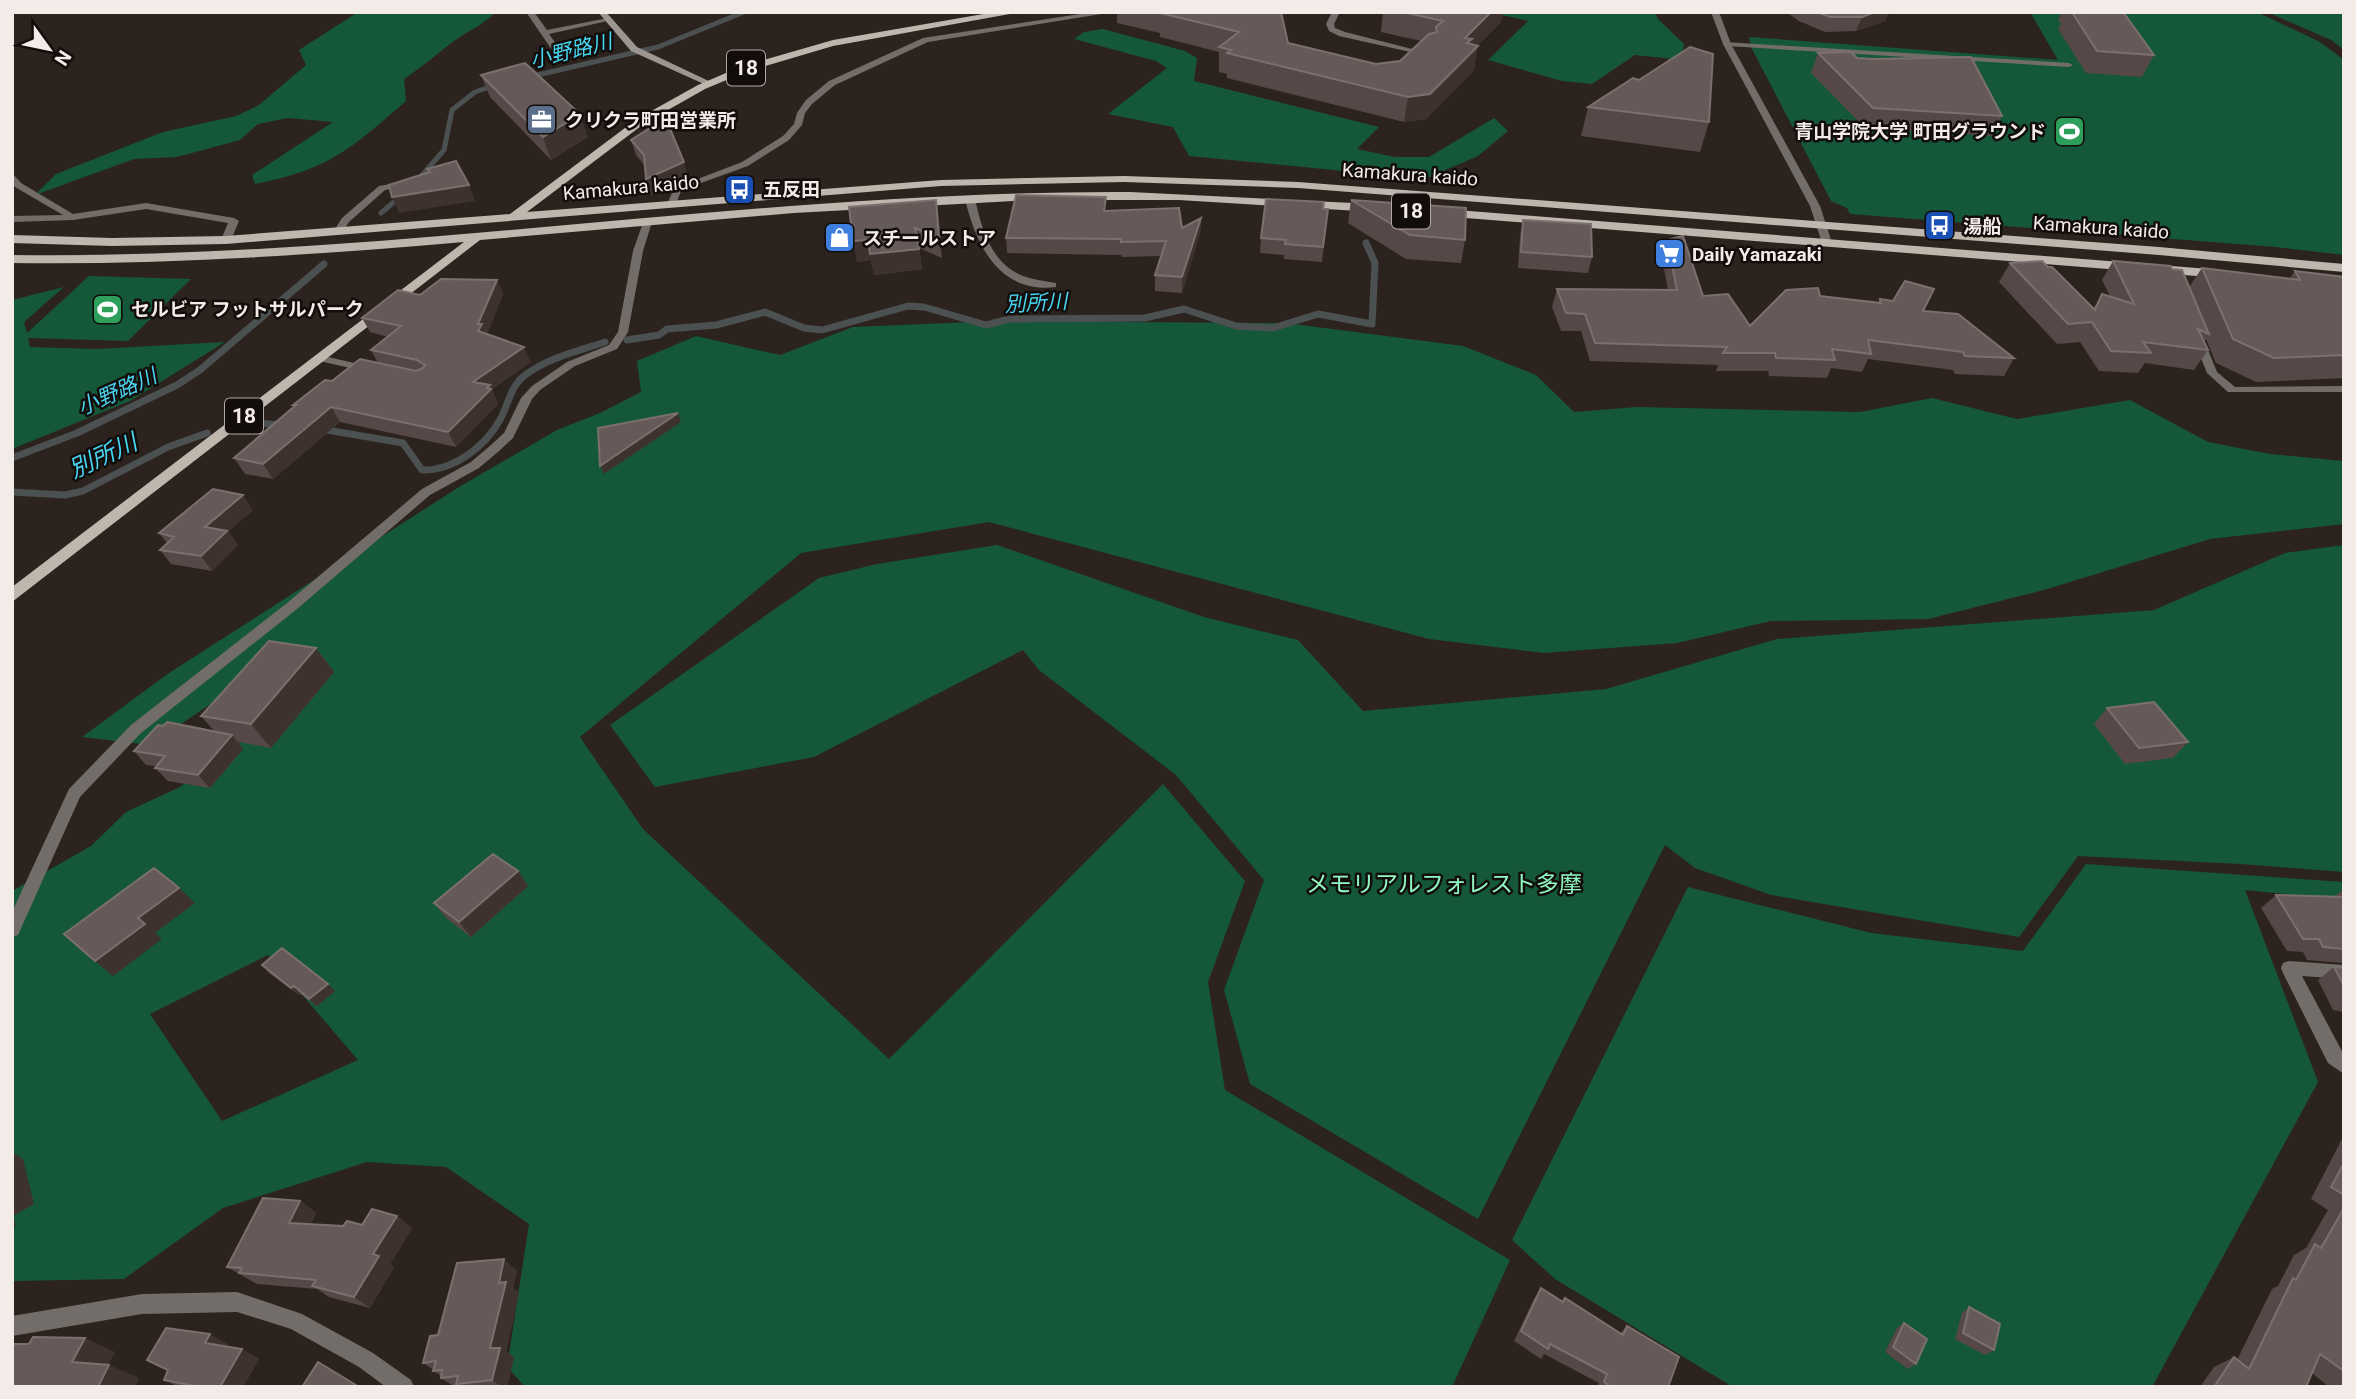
<svg xmlns="http://www.w3.org/2000/svg" width="2356" height="1399" font-family="Roboto,'Noto Sans JP',sans-serif">
<style>
.green{fill:#155739;fill-rule:evenodd}
.lines{fill:none;stroke-linecap:round;stroke-linejoin:round}
.stream-far1{stroke:#4b5050;stroke-width:5}
.stream{stroke:#4b5050;stroke-width:7}
.lane{fill:#726d69;fill-rule:evenodd}
.street{fill:#726d69;fill-rule:evenodd}
.secondary{fill:#9d9690;fill-rule:evenodd}
.primary{fill:#bfb6ad;fill-rule:evenodd}
.wall{fill:#554847}
.shaded-wall{fill:#3e322f}
.building{fill:#665a58;stroke:#7c706f;stroke-width:2}
.labels{text-anchor:middle;stroke-width:5;stroke-linejoin:round;paint-order:stroke}
.far-poi-label{font-size:19px;font-weight:bold;fill:#f3ebe8;stroke:#120d0b;text-anchor:start}
.far-street-label{font-size:19px;fill:#f3ebe8;stroke:#120d0b}
.far-water-label{font-size:21px;font-style:italic;fill:#47d5f1;stroke:#120d0b}
.shield{fill:#120d0b;stroke:#b0a8a6;stroke-width:2}
.shield-label{font-size:21px;font-weight:bold;fill:#f3ebe8}
.park-label{font-size:23px;fill:#91f8c1;stroke:#120d0b}
.water-label{font-size:24px;font-style:italic;fill:#47d5f1;stroke:#120d0b}
</style>
<rect width="100%" height="100%" fill="#2d231e"/>
<path class="green" d="M358 12H496C483 25 468 31 454 41 437 54 422 67 404 79L406 101C351 149 328 170 255 184L252 175 333 122 288 118 258 124 240 140 177 157 134 159 35 195 56 174 163 132 236 116 259 105 306 65 299 50Z
M1489 12H1655L1658 19 1684 44 1682 60 1635 55 1592 84 1562 81 1488 60 1528 21Z
M2030 12H2257L2320 42 2344 60V255L2276 247 1850 214 1847 208 1831 201 1752 49 1749 37 2058 60Z
M2267 12H2344V50L2331 40Z
M1103 29 1185 51 1197 58 1194 81 1379 127 1357 149 1395 157H1429L1494 118 1508 131 1478 156 1427 178 1398 181 1334 170 1189 156 1173 127 1108 114 1167 68 1156 61 1074 39 1084 32Z
M89 276 191 279 128 341 28 338 30 347 96 349 225 342 130 401 12 449V300L64 287 24 322 27 333Z
M996 321 1286 323 1463 346 1536 375 1574 412 1637 407 1860 412 1932 398 2017 419 2130 400 2208 442 2270 454 2344 461V524L2210 539 2044 590 1928 619 1771 621 1677 643 1544 653 1429 639 989 522 801 553 580 737 643 829 889 1059 1163 784 1245 881 1208 982 1225 1090 1510 1260 1452 1387H525L507 1367 529 1224 446 1167 367 1162 223 1208 124 1279 14 1281 12 891 91 846 126 812 180 787 319 685 258 672 150 745 82 737 169 673 459 487 557 430 600 413 641 392 637 361 696 336 780 355 853 327ZM268 955 358 1060 222 1121 150 1014Z
M997 545 1204 617 1298 640 1363 711 1606 689 1777 639 2154 610 2285 553 2344 545V872L2241 864 2078 856 2019 937 1771 895 1695 868 1665 845 1478 1219 1250 1084 1224 990 1264 880 1176 775 1039 670 1023 650 814 757 655 787 610 725 819 578 877 564Z
M2086 864 2344 882V900L2245 890 2318 1082 2152 1387H1733L1555 1279 1512 1240 1688 887 1871 933 2023 951Z"/>
<g class="lines">
<path class="stream-far1" d="M529 77 658 47 744 12
M417 181 444 150 452 110 475 92 498 84
M381 213 402 195"/>
<path class="stream" d="M627 340 659 335 667 329 716 325 765 312 804 328 822 330 908 306 924 307 986 325 1010 319 1145 318 1184 309 1236 326 1273 328 1318 314 1372 324 1375 263 1366 243
M256 423 283 425
M321 429 403 443 422 470C454 471 486 446 501 418 508 404 511 386 524 376 547 358 578 351 605 342
M12 458 77 433 177 385 200 370 324 264
M12 492 65 495 83 491 168 447 207 433"/>
<path class="lane" d="M1332 12H1340L1334 24 1335 28 1345 32 1432 54 1428 56 1339 36 1329 31 1326 24Z
M1724 42 2069 63 2073 65 2069 67 1727 46 1723 44Z
M12 173 21 183 78 217 73 220 12 222V216L63 215 15 187 12 183Z
M408 181 411 182V186L385 190 349 222 341 234H335L333 232 342 218 379 186Z
M2198 335 2203 338 2217 372 2235 387 2344 386V392H2228L2207 373 2193 338Z
M319 355 372 367 373 369 368 372 315 360V356Z
M2289 961 2344 965V979L2302 976 2344 1055V1074L2328 1063 2283 973 2281 968 2283 963Z"/>
<path class="street" d="M526 12H534L547 30 608 18 612 20 549 34 559 48 555 50H552Z
M1093 12H1114L928 42 835 85 812 104 805 113 802 125 789 140 748 166 687 188 681 191 676 204 668 202 674 188 742 162 783 136 794 124 797 113 806 100 829 81 923 38Z
M1711 12H1719L1731 44 1820 206 1832 243 1830 245 1822 243 1810 206 1723 44Z
M967 197 975 199C982 230 991 263 1023 276 1034 280 1045 281 1056 283V287C999 294 976 245 965 199Z
M146 203 234 218 239 221 231 240 226 243 221 240 228 223 146 209 73 220 68 217 73 214Z
M644 220 652 222 643 251 628 332 617 349 575 366 540 390 532 399 513 438 499 451 479 468 430 495 297 609 141 733 80 797 18 935 12 937V912L69 789 131 725 287 603 422 489 471 462 491 445 504 433 521 398 532 386 567 362 609 345 618 332 633 251Z
M237 1292 302 1314 373 1353 411 1380 414 1387H386L359 1367 291 1329 237 1312 142 1314 12 1336V1316L142 1294Z"/>
<path class="secondary" d="M598 12H606L637 47 713 83 706 85 631 51Z"/>
<path class="primary" d="M995 12H1021L833 46 748 71 705 89 645 123 527 212 941 180 1124 176 1298 182 2159 247 2344 264V272L2159 255 1298 188 1124 182 941 186 226 244 112 246 12 243V235L112 238 226 236 510 214 637 119 698 85 740 67 833 40Z
M1130 192 1374 204 1380 208 1374 212 1179 200H1033L794 213 480 240 12 602V587L464 242C313 255 163 265 12 263V255C386 260 756 190 1130 192Z
M1444 209 2222 270 2228 274 2222 278 1440 216 1438 213Z"/>
</g>
<path class="wall" d="M1117 12H1281L1288 43 1376 64 1400 61 1421 41 1381 32 1383 12H1503L1501 22 1477 46 1474 70 1426 119 1404 122 1227 78V74L1219 72V52L1160 37V33L1117 23Z
M1786 12H1889L1885 21 1856 31 1825 32 1799 21Z
M2062 12H2123L2154 55 2142 77 2086 73 2058 29 2061 24 2058 20Z
M1818 53 1857 58 2002 116 1993 136 1865 128 1811 73Z
M481 75 588 137 551 160 490 97Z
M1588 107 1709 122 1700 152 1581 136Z
M631 140 688 177 651 195 646 179 645 166 636 155Z
M936 200 939 220 942 258 919 248 922 269 874 275 871 260 857 262Z
M1351 200 1465 240 1461 263 1406 259 1348 223Z
M1323 209H1328L1322 262 1284 259V255L1260 253 1261 238Z
M1107 211 1182 228 1201 218 1200 233 1182 293 1155 291V275L1161 256 1122 257 1121 255 1007 253 1006 238Z
M1523 220 1592 257 1588 273 1518 268 1520 236Z
M1667 240 1703 296 1750 326 1820 296 1878 303 1880 299 1923 311 2014 358 2004 376 1955 374 1953 370 1868 359 1862 372 1831 368 1827 378 1769 376 1768 371H1716L1718 365 1590 361 1581 331H1561L1552 307 1557 289 1668 290 1662 258Z
M2113 261 2172 269 2189 287 2202 268 2289 279 2295 271 2344 277V378L2256 382 2216 363 2206 339 2204 342 2208 350 2194 370 2145 363 2138 373 2099 371 2080 342 2057 344 1999 282 2010 263 2048 267 2093 309 2102 294 2110 296 2102 280Z
M497 280 503 294 487 334 531 362 492 389 498 404 456 447 340 422 273 479 245 474 234 458 294 407 293 405 332 381 378 363 371 350 388 337 370 332 362 318 420 295Z
M253 510 228 531 238 545 212 571 171 564 160 550 167 543 159 533Z
M316 648 334 672 271 748 238 742 243 749 210 788 168 781 155 768 156 766 146 765 134 751 163 726 215 732 201 716Z
M2107 708 2188 742 2173 758 2125 764 2094 724Z
M518 871 528 886 471 937 446 918 434 903Z
M2344 889V963L2307 960 2303 952 2287 951 2261 908 2276 895 2334 897Z
M262 965 335 991 317 1006 301 994 299 995 269 973Z
M2334 967 2344 968V1012L2333 1010 2318 980Z
M2344 1135V1387H2329L2312 1373 2306 1387H2200L2214 1367 2234 1357 2237 1360 2272 1289 2278 1286 2294 1255 2306 1248 2328 1210 2311 1199Z
M300 1201 316 1213 311 1224 343 1226 362 1225 397 1216 412 1228 390 1264 394 1267 370 1308 329 1297 317 1289 257 1284 227 1267Z
M517 1271 513 1288 519 1293 506 1351 514 1358 507 1387H455L441 1378V1376L433 1371 434 1370 423 1363 438 1335Z
M1541 1288 1563 1301 1565 1298 1620 1333 1627 1326 1668 1387H1597L1599 1383 1544 1354 1541 1359 1514 1341 1534 1299Z
M1969 1307 1994 1350 1985 1355 1955 1339 1962 1313Z
M1904 1323 1916 1364 1908 1369 1885 1352 1897 1328Z
M228 1344 226 1347 242 1349 259 1359 243 1387H179L164 1380 168 1370Z"/>
<path class="shaded-wall" d="M1491 12H1503L1501 22 1470 53 1478 46 1474 70 1426 119 1404 122 1408 97Z
M1875 12H1889L1885 21 1856 31 1862 17Z
M580 114 588 137 551 160 543 137Z
M684 162 688 177 651 195 646 179Z
M469 185 475 201 399 213 392 197Z
M936 200 939 220 942 258 939 238Z
M1201 218 1200 233 1182 293V277Z
M868 240 919 249 922 269 874 275 871 260 857 262 853 241Z
M497 280 503 294 487 335 478 331V324Z
M524 347 531 362 492 389 498 404 456 447 448 432 473 382Z
M331 407 340 422 273 479 263 464Z
M678 413 681 422 604 474 600 466Z
M243 495 253 510 228 531 238 545 212 571 201 556 205 527Z
M316 648 334 672 271 748 251 724Z
M232 735 243 749 210 788 198 775Z
M518 871 528 886 471 937 459 922Z
M179 888 195 903 155 933 162 939 113 976 95 961 138 918Z
M328 984 335 991 317 1006 309 999Z
M294 986 301 994 299 995 291 988Z
M12 1152 23 1159 34 1204 13 1216 16 1226 12 1228Z
M300 1201 316 1213 305 1235 289 1223Z
M397 1216 412 1228 390 1264 394 1267 370 1308 354 1297 373 1254Z
M504 1259 517 1271 513 1288 519 1293 506 1351 514 1358 507 1387H502L492 1380 490 1348 499 1283Z
M210 1334 228 1344 223 1352 205 1343Z
M85 1338 115 1352 103 1376 72 1362Z
M242 1349 259 1359 243 1387H220Z
M109 1365 139 1378 135 1387H98Z"/>
<path class="building" d="M1160 12H1281L1288 43 1376 64 1400 61 1429 34 1437 32 1436 27 1443 21 1403 12H1491L1465 38 1472 39 1467 43 1478 46 1430 94 1408 97 1227 53 1231 50 1219 47 1239 32 1160 13Z
M1817 12H1875L1862 17H1830Z
M2072 12H2123L2154 55 2097 51Z
M1690 47 1713 54 1709 122 1588 107 1633 78 1639 80Z
M1851 52 1857 58 1873 59 1971 57 2002 116 1873 108 1818 53Z
M525 63 580 114 543 137 481 75Z
M668 124 684 162 646 179 644 155 631 140 650 128Z
M456 161 469 185 392 197 389 185 430 172 427 169Z
M1016 195 1106 197 1104 211 1179 208 1182 228 1201 218 1182 277 1155 275 1166 241 1121 242V239L1006 238Z
M1266 199 1324 202 1323 209H1328L1323 247 1285 244 1286 240 1261 238Z
M936 200 939 238 915 228 919 249 870 254 868 240 853 241 849 207Z
M1351 200 1466 208 1465 240 1410 235Z
M1523 220 1591 224 1592 257 1521 252Z
M1683 236 1703 296 1728 294 1750 326 1786 290 1818 288 1820 296 1881 303 1880 299 1893 301 1905 281 1934 289 1923 311 1958 314 2014 358 1965 356 1963 352 1868 340 1871 354 1832 349 1835 360 1776 358 1775 353H1723L1727 347 1595 343 1585 314 1566 313 1557 289 1677 290 1667 240Z
M2042 261 2048 267H2052L2095 310 2102 294 2134 304 2113 261 2171 266 2172 269 2182 270 2209 334 2198 329 2208 350 2143 342 2151 353 2111 351 2092 322 2068 324 2010 263Z
M2202 268 2300 280 2295 271 2344 277V355L2274 358 2233 339Z
M441 279 497 280 478 324H482L478 331 524 347 473 382 490 385 487 388 491 389 448 432 331 407 263 464 234 458 296 405H293L325 380 332 381 360 359 416 371 423 368 425 365 417 360 371 350 401 326 362 318 398 290 420 295Z
M678 413 600 466 598 428Z
M213 489 243 495 205 527 227 531 201 556 160 550 174 537 159 533Z
M269 641 316 648 251 724 201 716Z
M2154 702 2188 742 2139 748 2107 708Z
M167 722 232 735 198 775 155 768 165 756 134 751 158 725 163 726Z
M493 854 518 871 459 922 434 903Z
M154 868 179 888 138 918 145 924 95 961 64 934Z
M2276 895 2344 897V949L2323 947 2319 939H2303Z
M282 948 328 984 309 999 294 986 291 988 262 965Z
M2334 967 2344 968V986Z
M2344 1163V1195L2331 1187Z
M263 1198 300 1201 289 1223 343 1226 347 1221 362 1225 372 1209 397 1216 373 1254 379 1256 354 1297 312 1286 316 1280 239 1273 242 1268 227 1267Z
M2344 1208V1371L2320 1354 2306 1387H2214L2234 1357 2249 1369 2293 1278 2296 1280 2315 1244 2321 1248Z
M504 1259 499 1283 506 1282 490 1348H500L492 1380 456 1384 458 1376 441 1378 442 1370 433 1371 436 1361 423 1363 430 1336 438 1335 457 1263Z
M1541 1288 1563 1302 1565 1298 1623 1335 1627 1326 1679 1357 1668 1387H1611L1604 1382 1607 1374 1550 1344 1548 1349 1521 1331Z
M1969 1307 2000 1324 1994 1350 1963 1333Z
M1904 1323 1927 1339 1916 1364 1893 1347Z
M166 1328 210 1334 205 1343 242 1349 220 1387H200L164 1380 168 1370 147 1360Z
M33 1337 85 1338 72 1362 109 1365 98 1387H12V1344H29Z
M318 1362 359 1387H302Z"/>
<defs>
<symbol id="office-square" viewBox="-11 -11 22 22"><rect x="-9" y="-9" width="18" height="18" rx="4" fill="#5c6f8a" stroke="#120d0b"/><path d="M-6-3h4V-5.5h4V-3h4V5H-6ZM-1-4.5V-3h2v-1.5ZM-6 0V1H6V0Z" fill="#fff"/></symbol>
<symbol id="stadium-square" viewBox="-11 -11 22 22"><rect x="-9" y="-9" width="18" height="18" rx="4" fill="#2e9e5b" stroke="#120d0b"/><path d="M0-5a6.5 5 0 1 0 0 10a6.5 5 0 1 0 0-10ZM-3.5-1.8h7v3.6h-7Z" fill="#fff"/></symbol>
<symbol id="bus-square" viewBox="-11 -11 22 22"><rect x="-9" y="-9" width="18" height="18" rx="4" fill="#1a4fb4" stroke="#120d0b"/><path d="M-5-6H5V4H4V6H2V4H-2V6H-4V4H-5ZM-3.5-4V0h7V-4ZM-3.5 1.2v1.5H-2V1.2ZM2 1.2v1.5H3.5V1.2Z" fill="#fff"/></symbol>
<symbol id="shop-square" viewBox="-11 -11 22 22"><rect x="-9" y="-9" width="18" height="18" rx="4" fill="#3f7fe0" stroke="#120d0b"/><path d="M-5-2.5h2.3a2.7 3.5 0 0 1 5.4 0H5L5.5 6h-11ZM-1.5-2.5h3a1.5 2.3 0 0 0-3 0Z" fill="#fff"/></symbol>
<symbol id="supermarket-square" viewBox="-11 -11 22 22"><rect x="-9" y="-9" width="18" height="18" rx="4" fill="#3f7fe0" stroke="#120d0b"/><path d="M-6-5.5h2.5l.6 2H6L4.5 2H-2.5L-4.4-4H-6ZM-1.5 3.2a1.3 1.3 0 1 0 .1 0ZM3 3.2a1.3 1.3 0 1 0 .1 0Z" fill="#fff"/></symbol>
</defs>
<g fill-rule="evenodd">
<use href="#office-square" x="524" y="102" width="35" height="35"/>
<use href="#stadium-square" x="2052" y="114" width="35" height="35"/>
<use href="#bus-square" x="722" y="172" width="35" height="35"/>
<use href="#bus-square" x="1922" y="208" width="35" height="35"/>
<use href="#shop-square" x="822" y="220" width="35" height="35"/>
<use href="#supermarket-square" x="1652" y="236" width="35" height="35"/>
<use href="#stadium-square" x="90" y="292" width="35" height="35"/>
</g>
<g class="labels">
<g class="far-poi-label">
<text x="565" y="127">クリクラ町田営業所</text>
<text x="2046" y="138" text-anchor="end">青山学院大学 町田グラウンド</text>
<text x="763" y="196">五反田</text>
<text x="1963" y="233">湯船</text>
<text x="863" y="245">スチールストア</text>
<text x="1692" y="261">Daily Yamazaki</text>
<text x="131" y="316">セルビア フットサルパーク</text>
</g>
<g class="far-street-label">
<text transform="translate(1410 174) rotate(4)" y="7">Kamakura kaido</text>
<text transform="translate(631 187) rotate(-5)" y="7">Kamakura kaido</text>
<text transform="translate(2101 227) rotate(4)" y="7">Kamakura kaido</text>
</g>
<g class="far-water-label">
<text transform="translate(571 51) rotate(-14)" y="7">小野路川</text>
<text transform="translate(1036 303) rotate(-3)" y="7">別所川</text>
<text transform="translate(117 392) rotate(-24)" y="7">小野路川</text>
</g>
<g class="shield">
<rect x="727" y="50.5" width="38" height="35" rx="5"/>
<rect x="1392" y="193.5" width="38" height="35" rx="5"/>
<rect x="225" y="398.5" width="38" height="35" rx="5"/>
</g>
<g class="shield-label">
<text x="746" y="75">18</text>
<text x="1411" y="218">18</text>
<text x="244" y="423">18</text>
</g>
<g class="park-label">
<text x="1444" y="892">メモリアルフォレスト多摩</text>
</g>
<g class="water-label">
<text transform="translate(103 456) rotate(-25)" y="8">別所川</text>
</g>
</g>
<rect width="2356" height="1399" fill="none" stroke="#f3ebe8" stroke-width="28"/>
<g transform="translate(49 49) rotate(123)" stroke="#120d0b" stroke-width="5" paint-order="stroke">
<path d="M0-5L12 26L0 18L-12 26Z" fill="#f3ebe8"/>
<text y="-10" font-size="19" font-weight="bold" text-anchor="middle" fill="#f3ebe8">N</text>
</g>
</svg>
